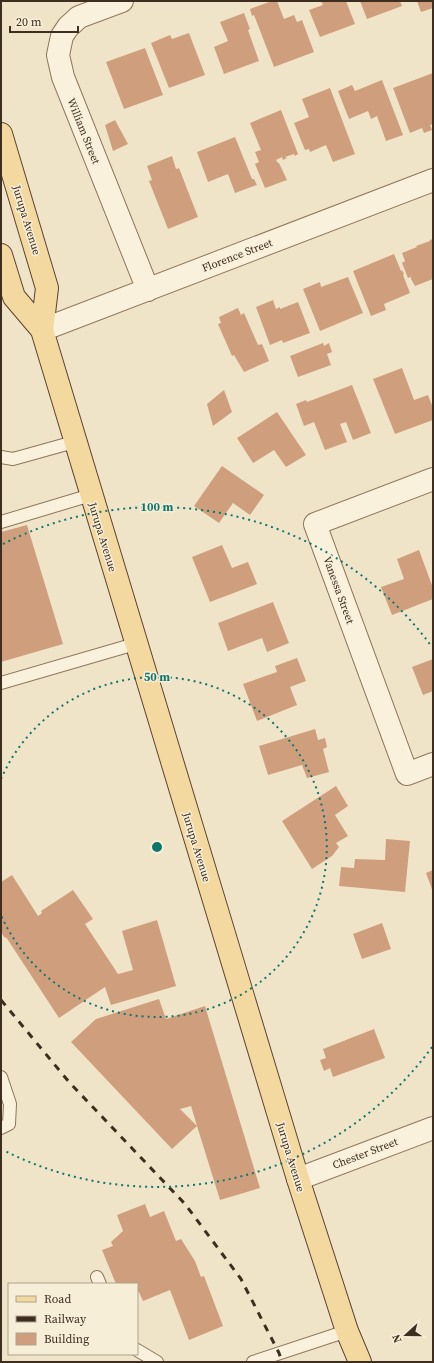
<svg xmlns="http://www.w3.org/2000/svg" width="434" height="1363" font-family="'Source Serif 4',serif">
<style>
.building{fill:#cf9f7d;fill-rule:evenodd}
.lines{fill:none;stroke-linecap:round;stroke-linejoin:round}
.service-casing{stroke:#8d765c;stroke-width:14}
.minor-casing{stroke:#8d765c;stroke-width:24}
.primary-casing{stroke:#5b4430;stroke-width:24}
.service{stroke:#faf1dc;stroke-width:12}
.minor{stroke:#faf1dc;stroke-width:22}
.primary{stroke:#f3d9a0;stroke-width:22}
.rail{stroke:#3d2e20;stroke-width:3;stroke-dasharray:7 7;stroke-linecap:butt}
.ring{fill:none;stroke:#0f766e;stroke-width:2;stroke-dasharray:2 4}
.labels{text-anchor:middle;stroke-width:3;stroke-linejoin:round;paint-order:stroke}
.street-label{font-size:11px;fill:#3d2e20;stroke:#f7eed8}
.centre{fill:#0f766e;stroke:#f7eed8;stroke-width:2}
.ring-label{font-size:12px;text-anchor:middle;font-weight:bold;fill:#0f766e;stroke:#f7eed8;stroke-width:3;stroke-linejoin:round;paint-order:stroke}
</style>
<rect width="100%" height="100%" fill="#f0e4c8"/>
<path class="building" d="M272 1H277L284 19 294 15 297 22 302 20 314 52 274 67 254 15 252 16 250 9Z
M321 1H346L355 24 320 37 309 10 323 5Z
M360 1H400L402 6 367 19Z
M417 1H433V8L421 12Z
M244 13 250 29 248 30 259 61 224 74 214 47 228 41 220 22Z
M189 33 205 75 169 88 151 43 170 35 172 39Z
M145 48 163 95 124 109 106 62Z
M433 73V124L430 125 432 130 424 133 422 128 410 133 393 88Z
M382 80 403 135 386 141 377 116 371 119 368 111 349 119 338 91 352 85 355 91Z
M330 88 355 154 333 162 326 145 310 152 309 149 305 150 294 123 309 117 302 99Z
M281 110 298 154 295 156 294 154 285 157 287 158 283 160 282 157 276 160 278 163H279L287 180 265 188 255 164 259 162 255 152 261 150 250 123Z
M115 120 128 144 113 151 105 125Z
M235 137 252 179H254L257 185 235 193 228 174 208 182 197 152Z
M172 156 176 169 179 168 198 217 168 229 149 181 152 180 147 166Z
M433 239V279L415 286 411 279V277L408 278 402 263 405 261 402 253 417 247 416 246 430 241V240Z
M394 254 401 271 402 270 404 274 403 275 410 293 384 304 386 310 371 316 353 271Z
M348 277 363 313 320 331 303 289 320 282 321 287Z
M273 300 276 309 280 307V309L298 302 310 333 283 343 282 340 270 345 256 307Z
M238 308 241 315 244 313 258 345 262 344 269 361 244 372 234 355 232 356 218 324 221 323 219 317Z
M323 343 324 346 329 343 332 352 327 354 331 365 298 377 290 356Z
M402 368 414 400 428 395 433 408V420L395 434 373 379Z
M352 385 371 433 353 440 346 422 340 424 347 442 325 450 314 422 304 426 296 404 306 400 307 402Z
M224 390 232 412 213 426 207 404Z
M277 412 306 455 286 467 274 450 253 463 237 438Z
M222 466 264 495 250 515 233 503 219 523 194 506Z
M27 525 63 644 1 662V532Z
M222 545 232 568 248 562 257 584 210 602 192 557Z
M419 550 433 588V599L392 615 381 587 404 579 397 559Z
M273 602 289 643 267 652 262 638 228 651 218 623Z
M297 658 306 681 290 687 297 705 257 721 243 684 277 672 275 666Z
M433 659V691L423 695 412 667Z
M315 729 318 740 325 738 327 747 323 749 329 772 307 778 302 765 268 775 259 746Z
M336 786 348 806 335 815 348 836 336 843 339 847 332 856 312 869 282 821Z
M386 839 410 841 405 892 339 886 341 867 354 868 355 859 385 860Z
M433 870V892L426 873Z
M12 875 38 916 42 913 41 911 73 890 93 919 85 924 118 974 133 970 122 931 157 920 176 986 111 1005 105 987 59 1018 6 937 5 938 1 932V882Z
M382 923 391 949 362 959 353 934Z
M159 999 166 1019 205 1006 260 1188 220 1200 197 1126 172 1149 71 1042 96 1019ZM191 1106 197 1126 180 1109Z
M374 1029 385 1058 333 1077 330 1068 324 1071 320 1060 326 1058 323 1049Z
M145 1204 150 1217 164 1211 176 1241 181 1239 195 1261 201 1277 204 1276 223 1326 189 1340 170 1290 143 1301 139 1292 137 1293V1284H116L102 1250 113 1246 111 1242 123 1231 117 1215Z"/>
<g class="lines">
<defs>
<path id="service" d="M1 457 13 459 74 442
M1 522 91 495
M1 683 135 644
M1 1077 10 1104 9 1124 1 1128
M97 1277 100 1284
M137 1350 157 1362
M253 1362 347 1331"/>
<path id="minor" d="M122 1 79 17 68 27 62 36 58 55 63 77 148 290
M42 330 433 180
M433 479 315 524 407 774 433 764
M298 1179 433 1128"/>
<path id="primary" d="M1 134 47 288 42 330 298 1179 347 1331 360 1362
M1 255 14 297 42 330"/>
</defs>
<use href="#service" class="service-casing"/>
<use href="#minor" class="minor-casing"/>
<use href="#primary" class="primary-casing"/>
<use href="#service" class="service"/>
<use href="#minor" class="minor"/>
<use href="#primary" class="primary"/>
<path class="rail" d="M1 1000 69 1082 185 1204 241 1279 279 1353 282 1362"/>
</g>
<g class="ring">
<path d="M1 779A170 170 0 1 1 1 915"/>
<path d="M432 1047A340 340 0 0 1 3 1150M3 544A340 340 0 0 1 432 647"/>
</g>
<g class="labels">
<g class="street-label">
<text transform="translate(84 131) rotate(68)" y="4">William Street</text>
<text transform="translate(27 220) rotate(73)" y="4">Jurupa Avenue</text>
<text transform="translate(237 255) rotate(-21)" y="4">Florence Street</text>
<text transform="translate(103 537) rotate(73)" y="4">Jurupa Avenue</text>
<text transform="translate(339 590) rotate(70)" y="4">Vanessa Street</text>
<text transform="translate(197 847) rotate(73)" y="4">Jurupa Avenue</text>
<text transform="translate(365 1153) rotate(-21)" y="4">Chester Street</text>
<text transform="translate(291 1157) rotate(73)" y="4">Jurupa Avenue</text>
</g>
</g>
<circle cx="157" cy="847" r="6" class="centre"/>
<g class="ring-label">
<text x="157" y="511">100 m</text>
<text x="157" y="681">50 m</text>
</g>
<rect width="434" height="1363" fill="none" stroke="#3d2e20" stroke-width="4"/>
<rect x="8" y="1283" width="130" height="72" fill="#f7eed8" stroke="#ada18e"/>
<rect x="16" y="1296" width="20" height="6" fill="#f3d9a0" stroke="#ada18e"/>
<text x="44" y="1303" font-size="12" fill="#3d2e20">Road</text>
<rect x="16" y="1316" width="20" height="6" fill="#3d2e20" stroke="#ada18e"/>
<text x="44" y="1323" font-size="12" fill="#3d2e20">Railway</text>
<rect x="16" y="1333" width="20" height="12" fill="#cf9f7d" stroke="#ada18e"/>
<text x="44" y="1343" font-size="12" fill="#3d2e20">Building</text>
<g transform="translate(406 1335) rotate(249)" stroke="#f7eed8" stroke-width="3" paint-order="stroke">
<path d="M0-3L7 15L0 10L-7 15Z" fill="#3d2e20"/>
<text y="-6" font-size="11" font-weight="bold" text-anchor="middle" fill="#3d2e20">N</text>
</g>
<path d="M10 26v6h68v-6" fill="none" stroke="#3d2e20" stroke-width="2"/>
<text x="16" y="26" font-size="12" fill="#3d2e20" stroke="#f7eed8" stroke-width="3" paint-order="stroke">20 m</text>
</svg>
